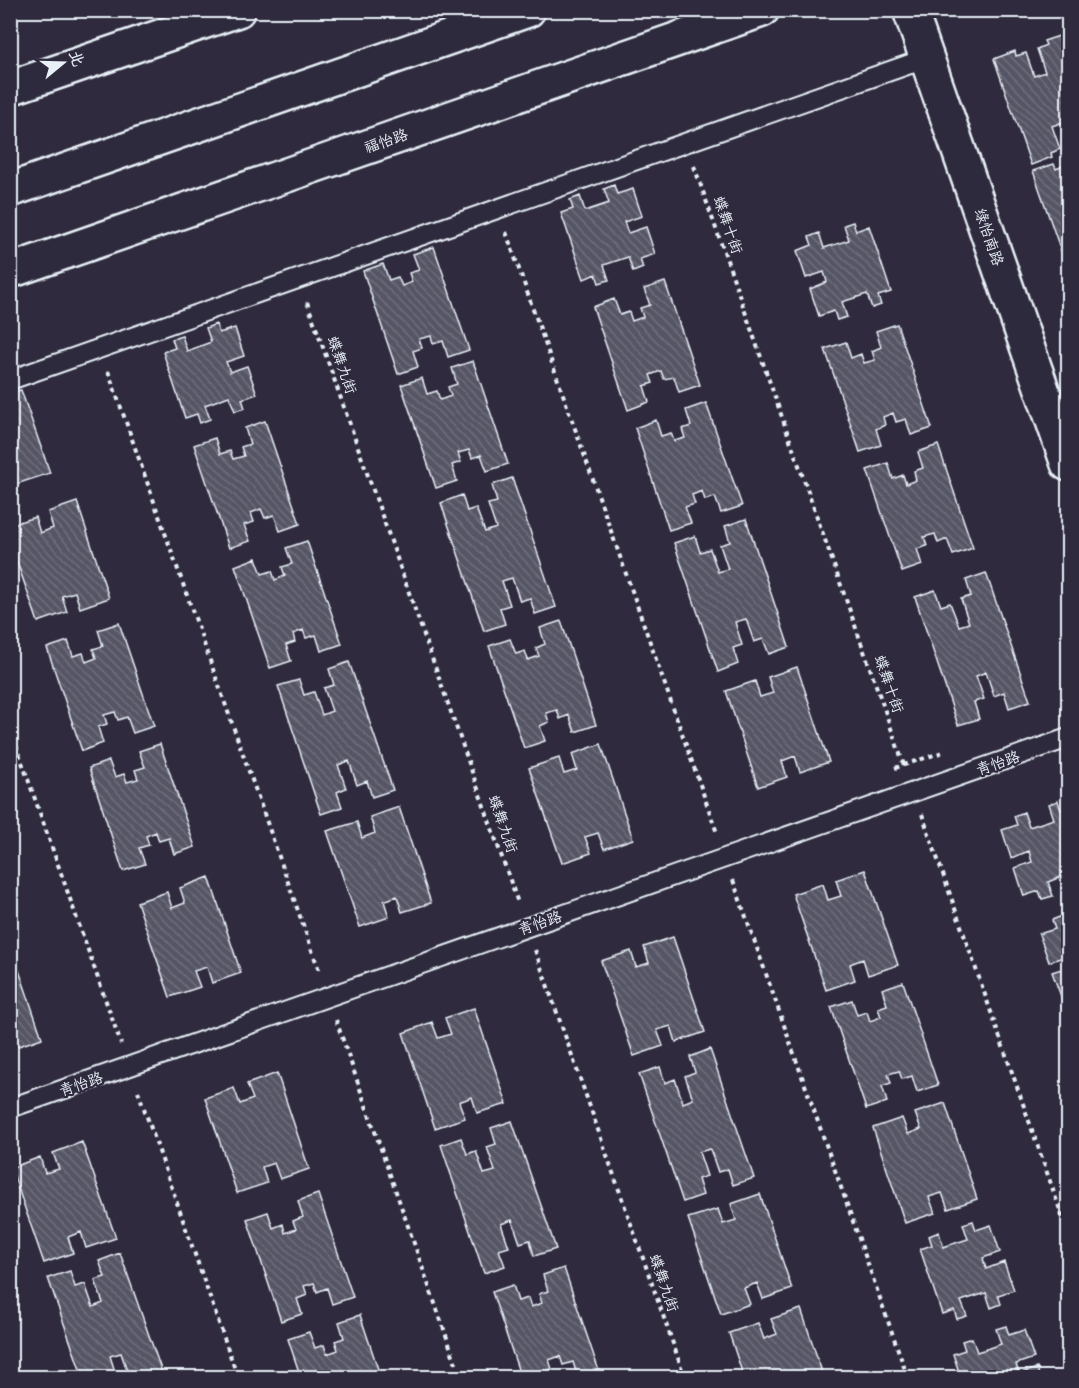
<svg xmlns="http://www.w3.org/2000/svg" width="1079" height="1388" font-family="Pangolin,'LXGW WenKai TC',sans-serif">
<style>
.building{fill:url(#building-back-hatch);stroke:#e8f1f8;stroke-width:1.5}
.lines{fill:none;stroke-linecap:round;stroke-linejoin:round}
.service-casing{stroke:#e8f1f8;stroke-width:22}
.minor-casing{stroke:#e8f1f8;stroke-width:38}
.path{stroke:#e8f1f8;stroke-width:4;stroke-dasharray:4.5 4.5;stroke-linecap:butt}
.service{stroke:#2f2a3d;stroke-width:18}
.minor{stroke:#2f2a3d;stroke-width:33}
.labels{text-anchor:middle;stroke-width:4.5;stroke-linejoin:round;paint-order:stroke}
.street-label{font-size:15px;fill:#e8f1f8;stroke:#2f2a3d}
</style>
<defs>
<pattern id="building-back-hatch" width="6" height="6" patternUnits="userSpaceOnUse" patternTransform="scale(1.5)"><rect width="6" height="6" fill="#575565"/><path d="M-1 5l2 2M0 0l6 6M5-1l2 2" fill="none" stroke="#6f6e7c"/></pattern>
</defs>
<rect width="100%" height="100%" fill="#2f2a3d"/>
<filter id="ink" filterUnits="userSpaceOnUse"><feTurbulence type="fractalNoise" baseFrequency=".0167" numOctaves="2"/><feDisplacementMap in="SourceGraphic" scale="12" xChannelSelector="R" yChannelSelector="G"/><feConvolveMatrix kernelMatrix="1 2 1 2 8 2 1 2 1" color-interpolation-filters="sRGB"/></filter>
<g filter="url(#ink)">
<path class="building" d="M1065 34 1068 43V139L1063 122 1052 126 1060 149 1051 153 1052 157 1031 165 994 59 1015 51 1016 56 1026 53 1034 76 1045 72 1037 49 1046 45 1044 41Z
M1054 164 1056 169 1065 165 1068 175V271L1033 171Z
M614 185 617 194 633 189 642 216 624 222 628 233 646 227 655 254 640 259 643 268 633 272 628 257 604 265 609 280 599 283 596 274 584 279 561 213 573 209 570 200 580 196 585 211 609 203 604 189Z
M853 222 856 231 869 226 891 292 878 296 881 305 872 308 867 294 842 302 847 317 837 320 834 311 819 316 810 289 827 282 824 272 806 278 797 251 812 245 809 237 819 233 824 248 849 240 844 225Z
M434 247 469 350 448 357 443 341 433 344 431 336 419 339 422 348 413 351 418 367 398 374 363 271 383 264 389 280 398 277 402 286 412 282 409 273 419 270 413 254Z
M665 282 700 385 679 392 674 377 664 379 661 371 650 375 653 383 644 386 649 402 628 410 593 307 614 299 620 315 629 312 632 321 643 317 640 308 650 305 644 289Z
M216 324 219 333 235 328 244 356 226 362 230 372 247 366 257 394 242 399 245 408 235 411 229 396 205 405 210 419 200 423 197 414 185 418 163 352 175 348 172 339 182 336 187 351 211 342 206 328Z
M897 324 932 428 911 435 906 419 896 422 893 413 883 417 885 425 876 429 881 445 860 452 825 349 846 342 851 358 861 354 864 363 875 360 872 351 881 347 876 331Z
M473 361 508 464 487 471 481 455 472 458 469 450 458 453 461 462 452 465 457 481 436 488 401 385 422 378 427 394 437 391 440 400 451 396 448 387 457 384 452 368Z
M21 390 50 473 10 486V393Z
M706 403 742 506 721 513 715 497 705 500 702 491 692 495 695 504 685 507 691 523 669 530 635 428 656 420 661 436 671 433 674 441 685 438 682 429 691 426 686 410Z
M265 421 300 524 280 531 274 515 265 518 261 509 251 513 254 522 244 525 250 541 229 548 194 445 215 438 220 454 230 451 233 459 244 456 241 447 250 444 245 428Z
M938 445 973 548 953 555 947 539 938 543 935 534 924 537 927 546 917 549 922 565 902 572 867 470 888 463 893 479 903 475 906 484 916 480 914 471 923 468 918 452Z
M512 478 556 607 535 614 530 598 520 601 512 578 502 581 510 605 500 608 505 624 484 631 441 503 462 495 467 511 476 508 485 532 496 528 488 504 497 502 492 485Z
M77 502 109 598 80 608 75 592 62 596 67 612 38 622 10 542V525L35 517 40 533 53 528 48 512Z
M746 519 789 647 769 654 763 639 754 642 746 619 735 622 742 645 733 648 738 664 718 672 674 543 695 536 700 552 710 549 718 572 728 569 720 545 730 542 725 526Z
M307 541 342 644 321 651 316 635 306 638 303 630 293 634 295 642 286 645 291 661 270 668 235 566 256 558 262 574 272 571 275 580 285 576 282 567 292 564 286 548Z
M986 573 1030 701 1009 708 1004 692 994 696 986 672 976 676 984 699 974 702 979 719 958 725 915 597 935 590 941 606 950 603 959 626 969 623 961 599 971 596 966 580Z
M561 621 596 725 575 732 569 715 560 719 557 710 546 713 549 722 540 726 545 741 524 748 489 646 510 639 516 654 525 651 528 660 539 656 536 648 545 644 540 628Z
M119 623 154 726 133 733 127 717 118 720 115 712 104 715 107 724 98 727 103 743 82 751 47 648 68 641 73 656 83 653 86 662 96 658 93 649 103 646 98 630Z
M349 662 393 790 372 797 367 781 357 785 349 761 338 765 346 788 337 792 342 807 321 814 278 686 299 680 304 695 314 692 322 715 332 711 324 688 334 685 329 669Z
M797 667 829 762 800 772 795 756 782 761 787 777 758 787 726 691 755 681 760 697 773 693 768 677Z
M160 744 195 847 174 854 169 838 159 841 156 832 146 836 149 845 139 848 145 864 123 871 89 768 109 761 115 777 124 774 127 782 138 779 135 770 145 767 139 751Z
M601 744 633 839 604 849 598 833 585 837 591 853 562 863 529 768 559 758 564 774 577 770 572 754Z
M1058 801 1061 810 1068 808V874L1048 882 1053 896 1042 899 1039 891 1024 896 1015 868 1032 862 1029 851 1011 858 1002 830 1017 825 1014 816 1024 812 1029 827 1054 819 1049 804Z
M399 807 431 903 402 912 397 896 384 901 389 917 360 927 327 831 357 822 362 838 375 833 370 817Z
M865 870 898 965 868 975 863 959 850 964 855 980 826 990 793 894 823 884 828 900 841 896 836 880Z
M209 877 241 973 212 983 207 967 194 971 200 987 170 997 137 902 167 892 172 908 185 903 180 888Z
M1062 916 1066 931 1068 930V962L1066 956 1049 962 1039 934 1055 929 1052 920Z
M673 937 705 1032 676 1042 671 1026 657 1030 663 1046 634 1056 601 961 631 951 636 967 649 963 644 947Z
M10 944 42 1038 13 1048 10 1041Z
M1068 967V997L1062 999 1052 972Z
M903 982 938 1085 917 1092 912 1076 902 1079 899 1071 888 1074 891 1083 882 1086 887 1102 866 1109 831 1007 852 1000 857 1015 867 1012 870 1021 881 1017 878 1008 887 1005 882 989Z
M474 1008 507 1104 477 1113 472 1097 459 1102 465 1118 435 1128 403 1033 432 1022 438 1038 451 1034 445 1018Z
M710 1049 754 1178 733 1185 728 1169 718 1172 710 1149 699 1152 707 1176 698 1179 703 1195 683 1202 639 1074 660 1067 665 1083 675 1079 683 1103 693 1099 685 1076 695 1072 690 1057Z
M277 1073 309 1169 280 1179 274 1163 262 1167 267 1183 237 1193 205 1098 234 1088 240 1104 253 1099 247 1084Z
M945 1103 977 1199 948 1209 942 1193 929 1197 935 1213 905 1223 873 1128 902 1118 908 1134 921 1129 915 1113Z
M512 1121 556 1249 534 1256 530 1240 520 1243 512 1220 501 1224 509 1247 499 1250 505 1266 484 1273 441 1145 461 1138 467 1154 476 1151 484 1174 495 1171 487 1147 496 1144 491 1128Z
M82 1142 116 1238 86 1248 81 1232 68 1237 73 1253 44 1263 11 1168 40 1157 45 1173 59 1169 53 1153Z
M318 1194 353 1297 332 1304 327 1288 317 1292 314 1283 304 1286 307 1295 297 1299 302 1314 281 1321 247 1219 268 1212 273 1228 283 1224 285 1233 296 1229 293 1221 303 1217 298 1201Z
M760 1194 792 1289 763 1299 757 1283 744 1288 750 1304 721 1314 688 1218 718 1209 723 1224 736 1220 731 1204Z
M973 1221 976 1230 991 1225 1000 1252 983 1258 986 1269 1004 1262 1014 1290 998 1295 1001 1304 991 1308 986 1293 961 1301 967 1316 957 1319 954 1310 942 1314 920 1249 932 1245 929 1236 939 1232 943 1247 968 1239 963 1224Z
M120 1253 164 1378H140L138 1373 129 1376 121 1353 110 1356 117 1378H83L48 1278 70 1271 75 1287 85 1284 93 1307 103 1303 95 1280 105 1277 99 1261Z
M564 1268 599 1371 578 1378 573 1362 563 1365 560 1356 549 1360 552 1369 543 1372 545 1378H521L492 1292 513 1285 518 1301 528 1298 531 1307 542 1303 539 1294 548 1291 543 1275Z
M801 1309 824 1378H744L729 1333 758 1323 764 1339 777 1334 771 1319Z
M360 1315 381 1378H301L288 1339 309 1332 315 1348 324 1345 327 1354 338 1350 335 1341 344 1338 339 1322Z
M1006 1326 1009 1335 1024 1330 1034 1358 1016 1364 1019 1374 1037 1368 1040 1378H961L953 1354 965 1350 962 1341 972 1338 977 1352 1001 1344 996 1329Z"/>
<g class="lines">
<defs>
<path id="service" d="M10 380 927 58
M10 1108 1068 738"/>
<path id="minor" d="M910 10 1068 464
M10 88 238 10
M10 190 528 10
M10 271 762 10"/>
</defs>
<use href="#service" class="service-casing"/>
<use href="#minor" class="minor-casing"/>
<path class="path" d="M694 166 905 768
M506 232 717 833
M307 302 518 903
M108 371 320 973
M10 728 121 1044
M895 768 946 751
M922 814 1068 1233
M733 880 908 1378
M535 950 685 1378
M336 1020 461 1378
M138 1091 238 1378
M10 1364 15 1378"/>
<use href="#service" class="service"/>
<use href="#minor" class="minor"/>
</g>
</g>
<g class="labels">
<g class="street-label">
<text transform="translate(386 141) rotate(-19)" y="5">福怡路</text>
<text transform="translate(728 225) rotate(71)" y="5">蝶舞十街</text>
<text transform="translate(989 237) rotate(71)" y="5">绿怡南路</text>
<text transform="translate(342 365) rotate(71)" y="5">蝶舞九街</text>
<text transform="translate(889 684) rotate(71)" y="5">蝶舞十街</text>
<text transform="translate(998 763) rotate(-19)" y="5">青怡路</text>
<text transform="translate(503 824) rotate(71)" y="5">蝶舞九街</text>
<text transform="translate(540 923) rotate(-19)" y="5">青怡路</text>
<text transform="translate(81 1084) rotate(-19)" y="5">青怡路</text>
<text transform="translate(664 1283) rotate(71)" y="5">蝶舞九街</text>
</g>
</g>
<rect width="1079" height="1388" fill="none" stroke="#2f2a3d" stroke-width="36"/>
<rect x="18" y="18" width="1043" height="1352" fill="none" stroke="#e8f1f8" stroke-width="2" filter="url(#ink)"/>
<g transform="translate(63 63) rotate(71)" stroke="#2f2a3d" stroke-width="4.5" paint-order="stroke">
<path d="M0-4.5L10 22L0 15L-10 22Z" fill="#e8f1f8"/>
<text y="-9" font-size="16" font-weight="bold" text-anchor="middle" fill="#e8f1f8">北</text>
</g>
</svg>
